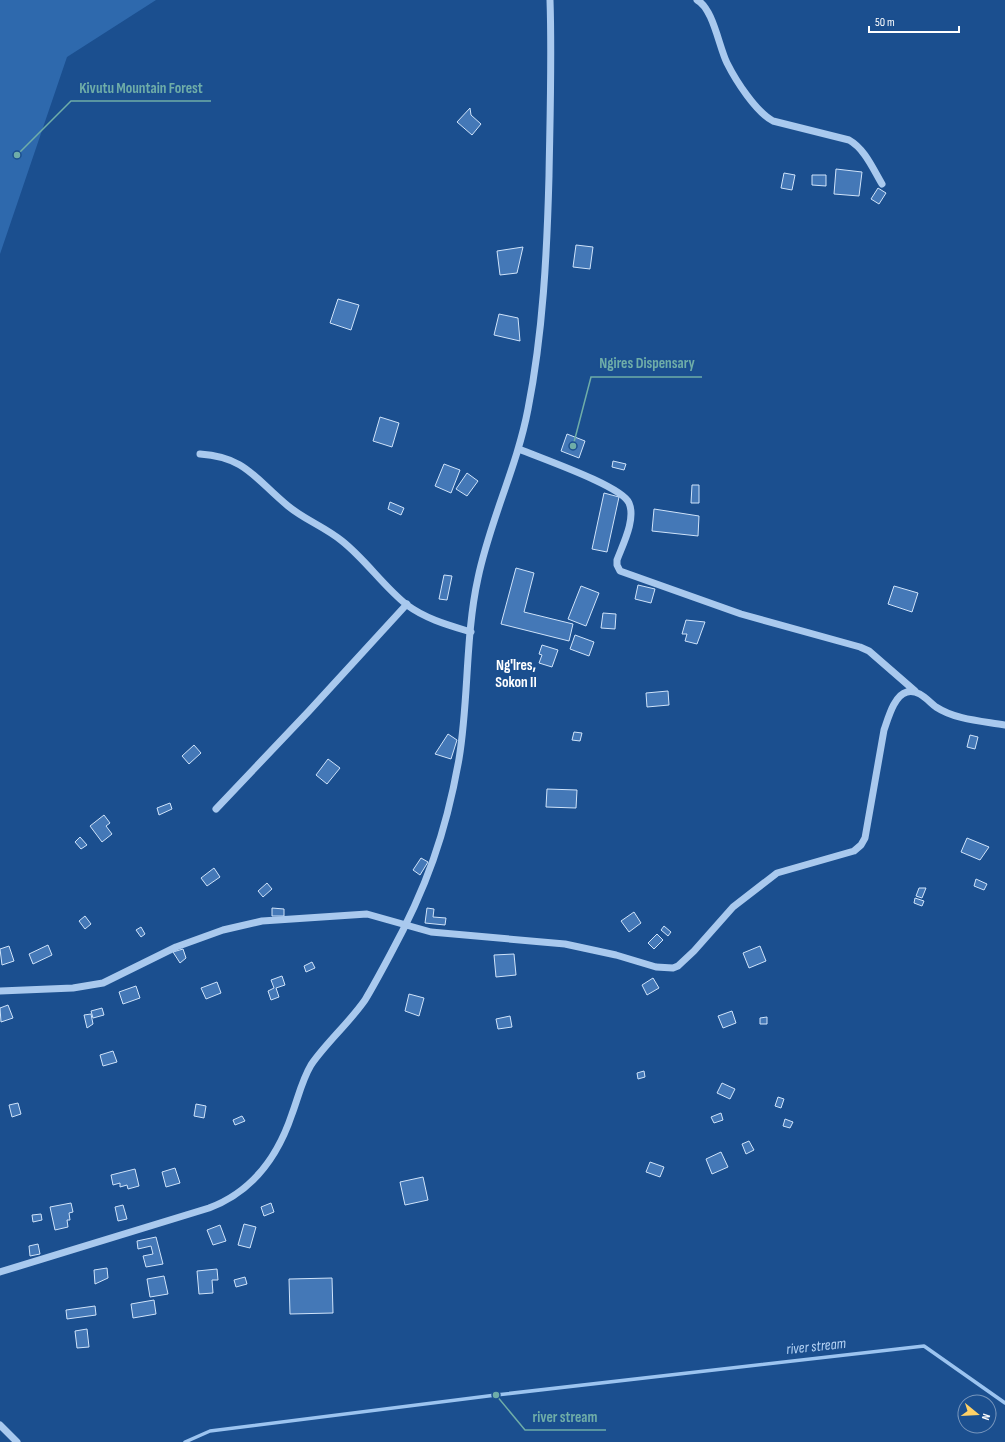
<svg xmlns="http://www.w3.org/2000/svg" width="1005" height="1442" font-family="'Sofia Sans Condensed',sans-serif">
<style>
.green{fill:#2e69ad}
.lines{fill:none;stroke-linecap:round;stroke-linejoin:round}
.stream{stroke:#9cc4f0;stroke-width:3.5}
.building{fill:#4478b7;stroke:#cfe3fa}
.minor{stroke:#a9c9ee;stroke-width:7}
.labels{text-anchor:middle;stroke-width:3;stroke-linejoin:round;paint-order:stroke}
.neighbourhood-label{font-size:15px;font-weight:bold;fill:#fff;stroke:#1b4f8f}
.water-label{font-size:15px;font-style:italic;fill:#b5d3f5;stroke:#1b4f8f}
.leader{fill:none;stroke:#6fada8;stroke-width:1.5}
.callout-dot{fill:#6fada8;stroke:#1b4f8f;stroke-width:1.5}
.callout-label{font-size:15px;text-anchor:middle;font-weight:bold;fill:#6fada8;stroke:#1b4f8f;stroke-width:3;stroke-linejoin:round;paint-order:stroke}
</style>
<rect width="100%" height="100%" fill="#1b4f8f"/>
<path class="green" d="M0 0H156L67 57 0 254Z"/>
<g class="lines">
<path class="stream" d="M185 1442 210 1431 496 1395 924 1346 1005 1403"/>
</g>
<path class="building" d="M470 108 471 115 481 124 472 135 457 122Z
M836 169 862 172 859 196 834 194Z
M784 173 795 175 792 190 781 188Z
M812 175H826V186L812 185Z
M878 188 886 193 879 204 871 199Z
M576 245 593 247 590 269 573 267Z
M523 247 517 273 500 275 497 251Z
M338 299 359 305 351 330 330 323Z
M499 314 518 318 520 341 494 335Z
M380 417 399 423 392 447 373 441Z
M567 434 585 441 579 458 561 451Z
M613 461 626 464 624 470 612 467Z
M444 464 460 470 451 493 435 486Z
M467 473 478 481 467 496 456 489Z
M692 485H699V503H691Z
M604 493 619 497 607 552 592 549Z
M390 502 404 508 401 515 388 509Z
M654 509 699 516 698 536 652 531Z
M516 568 534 573 524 612 573 624 569 641 501 624Z
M444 575 452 576 447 600 439 599Z
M638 585 655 589 651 603 635 599Z
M581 586 599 593 586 626 568 619Z
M894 586 918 593 912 612 888 604Z
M603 613 616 614 615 629 601 628Z
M686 620 705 622 697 644 685 641 687 634H682Z
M575 635 594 642 589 656 570 649Z
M542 645 558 650 552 667 539 663 542 655 539 654Z
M668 691 669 705 647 707 646 693Z
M574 732 582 733 580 741 572 740Z
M448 734 457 740 451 759 435 754Z
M970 735 978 737 975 749 967 747Z
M194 745 201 753 189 764 182 756Z
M328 759 340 768 327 784 316 775Z
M547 789 577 790 576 808 546 807Z
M170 803 172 809 159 815 157 808Z
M104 815 110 823 106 826 112 834 102 842 90 826Z
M80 837 87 845 81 849 75 842Z
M967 838 989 847 980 860 961 852Z
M421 858 428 862 420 875 413 870Z
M214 868 220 877 207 886 201 878Z
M976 879 987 884 984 890 974 886Z
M267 883 272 889 263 897 258 891Z
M919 888H926L922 898 916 896Z
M915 898 924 901 922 906 914 903Z
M272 908 284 909V916H272Z
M427 908 434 909 433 917 446 918 445 925 425 923Z
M634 912 641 923 629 932 621 921Z
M85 916 91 924 85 929 79 921Z
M664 926 671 932 668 936 661 930Z
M141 927 145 934 141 937 136 930Z
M657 934 663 940 654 949 648 943Z
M48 945 52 955 33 964 29 954Z
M9 946 14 961 2 965 0 949Z
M760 946 766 961 749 968 743 953Z
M183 949 186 958 180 963 173 952Z
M514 954 516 975 496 977 494 955Z
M312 962 315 968 306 972 304 966Z
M282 976 285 985 276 988 279 997 271 1000 268 991 274 988 271 980Z
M653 978 659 988 647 995 642 985Z
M217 982 221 993 206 999 201 988Z
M136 986 140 998 123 1004 119 992Z
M409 994 424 998 419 1016 405 1011Z
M8 1005 13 1018 1 1022 0 1008Z
M102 1008 104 1015 93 1018 91 1011Z
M732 1011 736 1023 723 1028 718 1016Z
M91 1014 93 1024 87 1028 84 1015Z
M510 1016 512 1027 498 1029 496 1019Z
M767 1017V1024H760V1018Z
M113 1051 117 1062 103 1066 100 1055Z
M644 1071 645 1077 638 1079 637 1073Z
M722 1083 735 1089 730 1099 717 1093Z
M778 1097 784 1099 781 1108 775 1106Z
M18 1103 21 1114 12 1117 9 1105Z
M196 1104 206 1106 204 1118 194 1116Z
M721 1113 723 1120 714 1123 711 1117Z
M242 1116 245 1121 235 1125 233 1120Z
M785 1119 793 1122 790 1128 783 1126Z
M749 1141 754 1150 746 1154 742 1144Z
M721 1152 728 1167 712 1174 706 1159Z
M650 1162 664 1167 660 1177 646 1172Z
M175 1168 180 1183 166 1187 162 1172Z
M135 1169 139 1186 128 1189 127 1185 120 1187V1183L113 1185 111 1175Z
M423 1177 428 1200 405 1205 400 1182Z
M71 1203 73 1212 69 1213 70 1220H67L68 1227 55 1230 50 1207Z
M271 1203 274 1212 264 1216 261 1207Z
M123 1205 127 1219 118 1221 115 1207Z
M41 1214 42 1220 33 1222 32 1215Z
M244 1224 256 1227 250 1248 238 1245Z
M220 1225 226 1241 213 1245 207 1230Z
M156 1237 163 1264 146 1267 143 1256 153 1254 151 1246 138 1249 137 1241Z
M38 1244 40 1254 30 1256 29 1246Z
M107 1268 108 1278 95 1284 94 1270Z
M217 1269 218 1280H212L213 1293 199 1294 197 1271Z
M164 1276 168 1294 150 1297 147 1279Z
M245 1277 247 1284 236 1287 234 1280Z
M332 1278 333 1313 290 1314 289 1279Z
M154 1300 156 1314 133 1318 131 1304Z
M95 1306 96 1315 67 1319 66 1310Z
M87 1329 89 1347 77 1348 75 1331Z"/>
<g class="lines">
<path class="minor" d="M697 0C713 8 719 47 727 63 736 81 756 112 773 121L849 140C865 149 873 169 882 184
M519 449C540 458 622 486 629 503 636 519 623 544 617 560V565L620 571 741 614 860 647 869 651 915 691
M200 454C246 457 255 479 288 506 305 520 325 527 342 541 366 560 383 586 407 605 426 619 448 625 471 632
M216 809 309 711 407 604
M0 991 73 988 103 983 176 947 223 930 262 921 367 914 431 932 565 944 616 955 656 967 673 968 678 966 694 951 733 907 777 873 854 851 861 845 865 838 884 730C888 719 894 695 907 692 919 689 928 701 936 707 956 720 982 721 1005 725
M0 1272 209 1208C252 1192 278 1156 292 1114 298 1098 302 1080 311 1065 326 1043 349 1023 365 1000 374 985 382 970 390 955 426 889 446 833 459 759 469 699 465 637 478 578 490 520 517 467 528 409 543 333 547 253 549 176 550 117 552 59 550 0
M0 1425 17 1442"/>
</g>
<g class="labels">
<g class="neighbourhood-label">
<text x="516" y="670">Ng'lres,<tspan x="516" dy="17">Sokon II</tspan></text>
</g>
<g class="water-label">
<text transform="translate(816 1346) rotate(-6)" y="5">river stream</text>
</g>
</g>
<path class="leader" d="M17 155L71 101H211M573 446L591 377H702M496 1395L525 1430H606"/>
<g class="callout-dot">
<circle cx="17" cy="155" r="4"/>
<circle cx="573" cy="446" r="4"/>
<circle cx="496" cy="1395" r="4"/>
</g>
<g class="callout-label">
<text x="141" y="93">Kivutu Mountain Forest</text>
<text x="647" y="368">Ngires Dispensary</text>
<text x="565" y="1422">river stream</text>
</g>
<g transform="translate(977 1414) rotate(108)"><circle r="19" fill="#1b4f8f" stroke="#7695bc"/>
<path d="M0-3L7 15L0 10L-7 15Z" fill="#ffd166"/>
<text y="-6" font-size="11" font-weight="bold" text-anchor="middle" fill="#ffffff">N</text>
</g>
<path d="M869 26v6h90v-6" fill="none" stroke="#ffffff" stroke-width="2"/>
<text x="875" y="26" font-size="12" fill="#ffffff" stroke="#1b4f8f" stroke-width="3" paint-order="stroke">50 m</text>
</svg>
